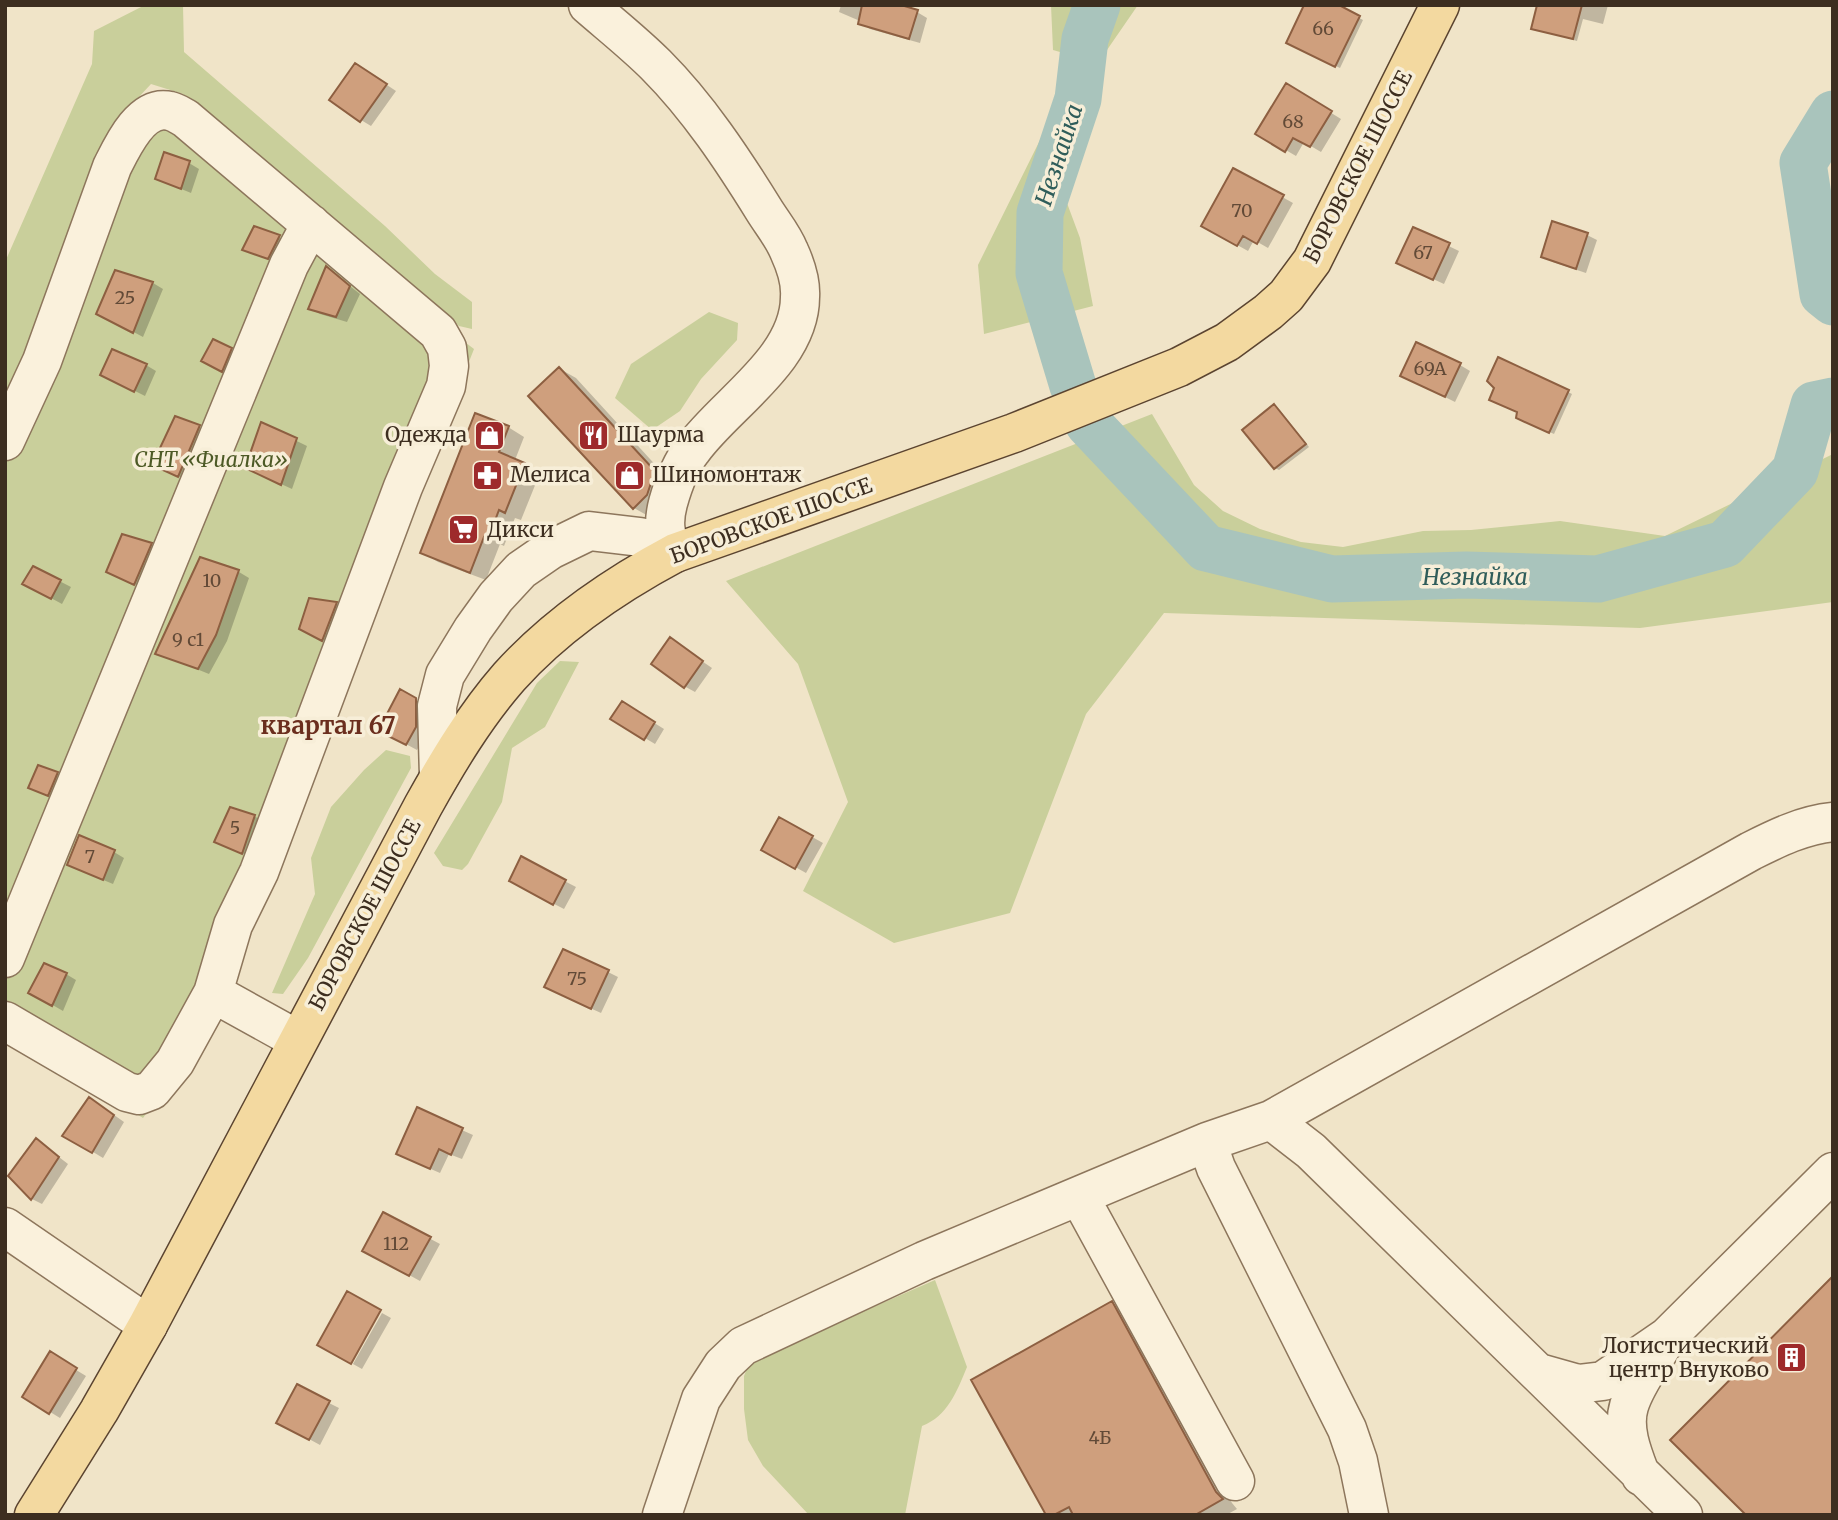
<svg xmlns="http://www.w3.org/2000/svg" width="1838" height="1520" font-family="Merriweather,serif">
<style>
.green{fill:#c9cf9b}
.shadow{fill:#0003}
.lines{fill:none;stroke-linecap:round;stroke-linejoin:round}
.river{stroke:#a9c4bc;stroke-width:47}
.building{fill:#cf9f7d;stroke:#8d5f41;stroke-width:2}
.minor-casing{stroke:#8d765c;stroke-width:41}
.major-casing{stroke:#5b4430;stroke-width:41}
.minor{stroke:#faf1dc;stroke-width:38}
.major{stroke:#f3d9a0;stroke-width:38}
.labels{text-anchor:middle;stroke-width:7;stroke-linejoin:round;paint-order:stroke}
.number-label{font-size:18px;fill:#624a37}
.street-label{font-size:21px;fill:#3d2e20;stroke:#f7eed8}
.poi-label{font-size:21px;fill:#3d2e20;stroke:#f7eed8;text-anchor:start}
.park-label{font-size:21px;font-style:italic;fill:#4d5a26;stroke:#f7eed8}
.water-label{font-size:23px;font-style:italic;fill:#2f5d5a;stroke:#f7eed8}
.quarter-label{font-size:24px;font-weight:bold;fill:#6b2e1e;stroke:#f7eed8}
</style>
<rect width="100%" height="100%" fill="#f0e4c8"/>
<path class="green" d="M145 5H183L184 52 385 226 435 274 472 302V329L459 326 183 94 151 84 124 113 5 409V262L92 64 94 31Z
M1051 5H1138L1098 63 1053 50Z
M182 127 474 349 227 977 170 1081 143 1118 5 1034V421L142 130Z
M1042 136 1080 238 1093 306 984 334 978 265Z
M709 312 738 323 737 340 701 379 680 411 652 430 615 398 631 364Z
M1152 414 1194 485 1223 511 1260 529 1301 542 1343 547 1423 531 1471 530 1560 521 1665 536 1833 454V602L1640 628 1164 613 1086 714 1010 913 894 943 803 891 848 802 798 664 726 581Z
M560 661 579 662 545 727 512 748 502 802 468 864 462 870 443 866 434 853 537 683Z
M386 750 410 756 411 768 308 958 283 994 272 993 315 894 311 858 331 807 364 770Z
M935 1280 967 1367C957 1391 948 1416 922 1426L905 1515H809L763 1466 748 1440 744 1409V1376L750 1361Z"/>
<path class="shadow" d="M841 5H894L917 12 927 18 920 43 870 29 860 21 839 12Z
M1335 5 1363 20 1340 68 1288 43Z
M1539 5H1608L1603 24 1583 19 1577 41 1533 28Z
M366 71 396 91 371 126 361 120Z
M1286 85 1341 119 1321 152 1304 142 1296 156 1257 133Z
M189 163 199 169 191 193 157 179Z
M1234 170 1293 203 1268 248 1254 240 1248 251 1203 226Z
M255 228 290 242 279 264 244 249Z
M1413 229 1459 251 1444 284 1409 268Z
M1587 235 1597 240 1586 273 1553 262 1543 256Z
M327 268 360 294 347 322 320 314 310 309Z
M116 272 153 283 163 289 143 337 109 319Z
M231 349 241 355 232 376 204 360Z
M146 365 156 371 145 396 113 380Z
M1460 365 1470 371 1455 402 1413 381Z
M560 369 576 378 671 482 650 517 634 508Z
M1568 392 1572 394 1554 434 1523 420Z
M1274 406 1279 409 1309 447 1279 470 1275 468Z
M262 424 307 446 292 489 257 473Z
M199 427 209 432 189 481 164 470Z
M508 427 524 437 515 460 540 473 521 520 515 518 504 546 500 544 486 580 438 562 422 552Z
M151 544 161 550 145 589 118 577Z
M201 559 239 572 249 578 227 641 209 674 157 653Z
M34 568 71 587 62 604 25 584Z
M336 604 346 609 333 645 311 635Z
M680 646 712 668 695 692 684 686Z
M401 692 426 706V733L417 750 380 730Z
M632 709 664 729 655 744 645 738Z
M57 773 67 779 58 801 30 788Z
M254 816 264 822 252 858 216 841Z
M780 819 823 843 806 873 763 849Z
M114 852 124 858 113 884 79 870Z
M522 859 576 887 564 909 521 887Z
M608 972 618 977 601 1013 557 993Z
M66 974 76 980 63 1011 30 992Z
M100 1105 124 1122 103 1158 65 1135Z
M417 1110 473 1135 462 1159 449 1154 440 1173 408 1159Z
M37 1140 68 1164 42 1204 32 1199Z
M384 1214 440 1244 420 1281 364 1250Z
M1112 1303 1128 1313 1232 1503 1237 1509 1226 1515H1048Z
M382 1313 391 1318 362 1369 353 1364Z
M50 1354 86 1376 60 1418 24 1396Z
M329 1403 339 1408 320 1445 289 1428Z"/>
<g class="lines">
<path class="river" d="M1833 114 1803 163 1823 294 1833 302
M1073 386 1039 273 1040 213 1078 99 1085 39 1097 5
M1088 423 1206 548 1332 579 1466 575 1598 579 1725 544 1795 471 1814 405 1833 401"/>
</g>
<path class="building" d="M862 5H901L918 10 909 39 858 24Z
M1304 5H1339L1360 16 1335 67 1286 43Z
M1537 5H1582L1573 39 1531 29Z
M355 63 387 84 360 122 329 100Z
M1286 83 1332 111 1310 147 1293 138 1285 152 1255 134Z
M164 152 190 161 181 189 155 179Z
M1233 168 1284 195 1257 244 1243 236 1237 246 1201 226Z
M1552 221 1588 233 1576 269 1541 257Z
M254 226 280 235 268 259 242 250Z
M1413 227 1450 243 1433 280 1396 263Z
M326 266 350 286 336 317 308 309Z
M115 270 153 282 133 333 96 314Z
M213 339 232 348 222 372 201 361Z
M1416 342 1461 363 1445 397 1400 376Z
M112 349 147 364 134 392 100 375Z
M1498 357 1569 390 1549 433 1516 418 1517 412 1489 400 1494 388 1487 381Z
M559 367 655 471 647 495 633 509 528 396Z
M1274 404 1306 444 1274 469 1242 430Z
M475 413 509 426 499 452 525 463 505 513 499 510 488 539 484 537 470 573 420 553Z
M175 416 200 425 178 477 152 465Z
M261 422 297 438 281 485 245 468Z
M122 534 152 543 134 585 106 572Z
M200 557 239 570 216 635 198 669 155 654Z
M33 566 61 580 51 599 22 584Z
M309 598 337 602 322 641 299 629Z
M670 637 703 661 684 688 651 664Z
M400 689 416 698V727L406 745 378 731Z
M622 701 655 722 644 740 610 719Z
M38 765 58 772 48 796 28 788Z
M230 807 255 815 242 854 214 842Z
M779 817 813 836 795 869 761 850Z
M79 835 115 850 103 880 67 865Z
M521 856 566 880 553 905 509 881Z
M563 949 609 970 591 1009 544 987Z
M44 963 67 973 52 1006 28 993Z
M89 1097 114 1115 92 1153 62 1136Z
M417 1107 463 1128 451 1155 439 1149 430 1169 396 1154Z
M36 1138 59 1157 31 1200 8 1176Z
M383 1212 431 1237 409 1276 362 1251Z
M1833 1276V1515H1746L1670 1440Z
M347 1291 381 1310 351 1364 317 1345Z
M1112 1301 1216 1492 1223 1499 1195 1515H1073L1069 1507 1054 1515H1046L971 1380Z
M50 1351 77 1368 49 1414 22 1397Z
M297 1384 330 1401 309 1440 276 1423Z"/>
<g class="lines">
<defs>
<path id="minor" d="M588 5C611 25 635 44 656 65 698 107 733 160 764 210 772 223 783 236 789 251 795 264 801 282 800 297 800 360 725 404 692 450 680 465 673 485 668 503 663 522 664 537 675 553
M5 441 42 361 112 167C122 147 141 104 170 111 175 112 181 116 185 118L438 332 447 348 449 366 446 386 403 487 259 872 233 925 213 993 175 1062 152 1090 139 1095 127 1092 5 1021
M439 777 437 706 445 675 473 629 496 597 521 570 550 550 589 531 640 537 675 553
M5 958 289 265 311 224
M213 993 298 1040
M1271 1120 1751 851C1777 838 1803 825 1833 822
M1207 1142 1271 1120 1311 1151 1683 1515
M1079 1196 1235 1481
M5 1227 148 1325
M1539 1373 1578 1384 1603 1381 1667 1337 1833 1172
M1641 1476C1633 1455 1622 1429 1629 1406 1635 1385 1652 1363 1663 1344
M662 1515 701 1399 723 1365 743 1346 924 1261 1207 1142 1216 1168 1347 1429 1358 1461 1369 1515"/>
<path id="major" d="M34 1515 99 1411 148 1325 423 806C448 761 475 716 509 677 554 627 615 585 675 553L1014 433 1179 367 1227 342 1268 312 1286 296 1312 261 1440 5"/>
</defs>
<use href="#minor" class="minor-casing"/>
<use href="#major" class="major-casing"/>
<use href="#minor" class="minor"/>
<use href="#major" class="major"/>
</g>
<defs>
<symbol id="shop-square" viewBox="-11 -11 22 22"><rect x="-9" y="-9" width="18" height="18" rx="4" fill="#9e2a2b" stroke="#f7eed8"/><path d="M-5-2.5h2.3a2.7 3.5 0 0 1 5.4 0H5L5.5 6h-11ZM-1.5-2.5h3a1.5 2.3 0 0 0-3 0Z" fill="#fff"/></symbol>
<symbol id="restaurant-square" viewBox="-11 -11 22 22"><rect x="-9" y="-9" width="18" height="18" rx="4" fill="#9e2a2b" stroke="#f7eed8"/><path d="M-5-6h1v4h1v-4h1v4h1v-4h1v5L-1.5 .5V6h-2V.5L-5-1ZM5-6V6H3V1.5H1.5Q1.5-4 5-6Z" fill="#fff"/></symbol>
<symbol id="pharmacy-square" viewBox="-11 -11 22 22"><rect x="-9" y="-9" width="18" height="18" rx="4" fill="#9e2a2b" stroke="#f7eed8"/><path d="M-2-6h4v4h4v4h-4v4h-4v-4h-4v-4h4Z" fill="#fff"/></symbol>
<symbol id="supermarket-square" viewBox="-11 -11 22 22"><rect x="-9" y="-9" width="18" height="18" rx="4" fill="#9e2a2b" stroke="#f7eed8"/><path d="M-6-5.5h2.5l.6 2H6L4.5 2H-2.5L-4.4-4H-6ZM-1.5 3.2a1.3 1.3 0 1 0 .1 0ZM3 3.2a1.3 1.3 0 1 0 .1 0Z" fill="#fff"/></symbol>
<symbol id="building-square" viewBox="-11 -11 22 22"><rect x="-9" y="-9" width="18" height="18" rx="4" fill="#9e2a2b" stroke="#f7eed8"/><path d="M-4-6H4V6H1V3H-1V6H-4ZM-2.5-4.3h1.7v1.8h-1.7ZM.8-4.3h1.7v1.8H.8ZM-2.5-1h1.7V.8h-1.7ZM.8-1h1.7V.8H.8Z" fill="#fff"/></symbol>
</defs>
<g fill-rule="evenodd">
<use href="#shop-square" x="472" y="418" width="35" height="35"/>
<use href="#restaurant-square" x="576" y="418" width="35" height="35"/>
<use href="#pharmacy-square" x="470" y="458" width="35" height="35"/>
<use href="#shop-square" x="612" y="458" width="35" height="35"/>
<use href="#supermarket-square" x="446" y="512" width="35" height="35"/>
<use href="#building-square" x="1774" y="1340" width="35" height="35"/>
</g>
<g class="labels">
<g class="number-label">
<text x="1323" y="35">66</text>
<text x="1293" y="128">68</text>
<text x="1242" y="217">70</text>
<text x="1423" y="259">67</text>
<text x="125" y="304">25</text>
<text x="1430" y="375">69А</text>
<text x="212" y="587">10</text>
<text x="188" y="646">9 с1</text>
<text x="235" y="834">5</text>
<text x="90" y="863">7</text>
<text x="577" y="985">75</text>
<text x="396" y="1250">112</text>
<text x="1100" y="1444">4Б</text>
</g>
<g class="street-label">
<text transform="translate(1358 167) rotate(-63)" y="7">БОРОВСКОЕ ШОССЕ</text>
<text transform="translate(771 521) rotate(-20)" y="7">БОРОВСКОЕ ШОССЕ</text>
<text transform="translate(365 915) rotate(-62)" y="7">БОРОВСКОЕ ШОССЕ</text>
</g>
<g class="poi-label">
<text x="467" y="442" text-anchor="end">Одежда</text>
<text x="617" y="442">Шаурма</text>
<text x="510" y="482">Мелиса</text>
<text x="652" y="482">Шиномонтаж</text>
<text x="487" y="537">Дикси</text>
<text x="1769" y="1353" text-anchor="end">Логистический<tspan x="1769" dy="24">центр Внуково</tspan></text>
</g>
<g class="park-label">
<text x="211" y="467">СНТ «Фиалка»</text>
</g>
<g class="water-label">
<text transform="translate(1059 155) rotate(-72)" y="8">Незнайка</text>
<text x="1475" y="585">Незнайка</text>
</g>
<g class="quarter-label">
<text x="328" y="734">квартал 67</text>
</g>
</g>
<rect width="1838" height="1520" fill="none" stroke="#3d2e20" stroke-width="14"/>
</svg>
